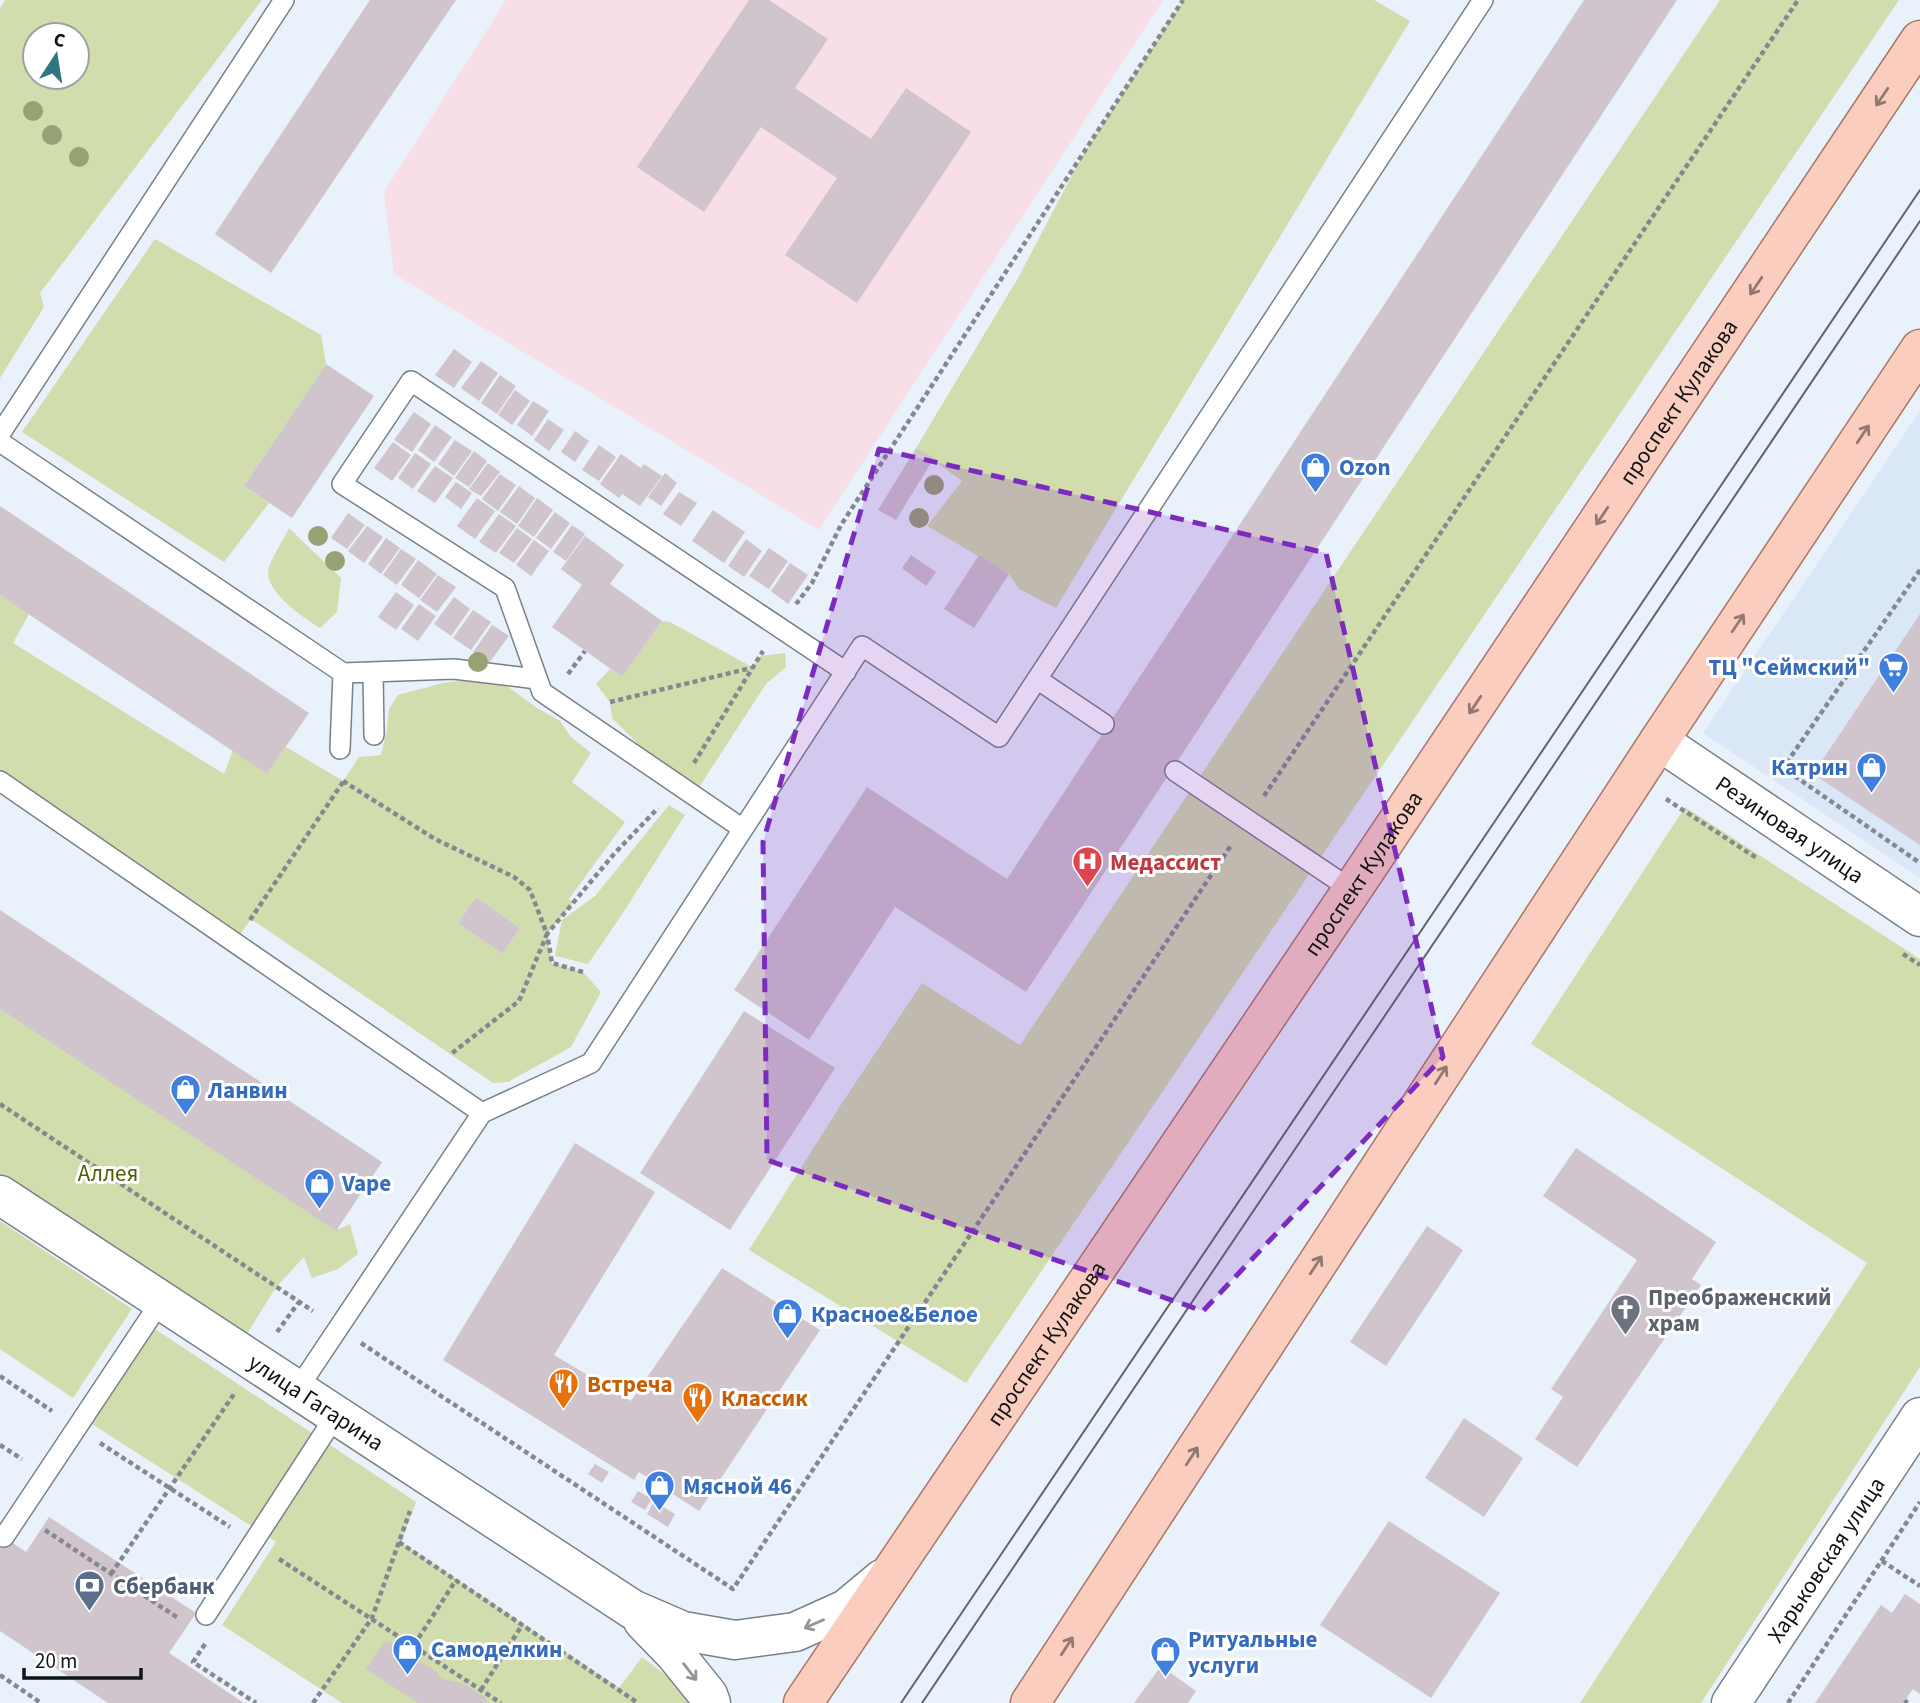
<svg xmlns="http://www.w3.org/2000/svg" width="1920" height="1703" font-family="'Source Sans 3',sans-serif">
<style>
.built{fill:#dae7f7}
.education{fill:#f8dee6}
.green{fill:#d1ddac;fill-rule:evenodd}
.building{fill:#d0c5cc}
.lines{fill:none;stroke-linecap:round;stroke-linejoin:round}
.lane-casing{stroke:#798089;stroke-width:22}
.secondary-casing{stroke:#798089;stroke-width:41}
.primary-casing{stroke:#a77667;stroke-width:41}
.path{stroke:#848990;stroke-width:4.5;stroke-dasharray:5 3.5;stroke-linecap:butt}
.lane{stroke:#fff;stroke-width:19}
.secondary{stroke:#fff;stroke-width:38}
.primary{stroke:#fbcdbe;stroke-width:38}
.tram{stroke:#61666b;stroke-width:2}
.tree{fill:#96a174}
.oneway{stroke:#917972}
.oneway2{stroke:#939596}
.marked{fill:#7b2cbf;fill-opacity:0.2;stroke:#7b2cbf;stroke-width:5;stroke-dasharray:14 9;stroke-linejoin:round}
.labels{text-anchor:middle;stroke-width:6;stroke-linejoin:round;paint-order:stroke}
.street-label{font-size:23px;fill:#101316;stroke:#fff}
.shop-label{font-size:23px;font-weight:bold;fill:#366cbe;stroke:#fff;text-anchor:start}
.health-label{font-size:23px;font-weight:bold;fill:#be3a42;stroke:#fff;text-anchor:start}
.park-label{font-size:23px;fill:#525f06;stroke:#fff}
.worship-label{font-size:23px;font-weight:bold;fill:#5b616d;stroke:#fff;text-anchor:start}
.food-label{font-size:23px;font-weight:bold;fill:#c56008;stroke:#fff;text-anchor:start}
.service-label{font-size:23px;font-weight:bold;fill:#4e5e75;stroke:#fff;text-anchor:start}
</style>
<rect width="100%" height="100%" fill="#e9f1fb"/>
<path class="built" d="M1920 411V878L1703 733Z"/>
<path class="education" d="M506 0H1163L819 530 394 274 384 192Z"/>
<path class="green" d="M5 0H262L40 293 44 307 0 378V8ZM77 35V77H35V35Z
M1183 0H1374L1410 21 1056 608 1019 589 1009 574 927 526 962 481 916 448 1018 278 1081 158Z
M1720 0H1899L966 1383 749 1250 840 1106 922 983 1020 1045Z
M155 239 321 335 326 364 244 486 269 503 224 562 22 432Z
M289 528 341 578 337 612 320 628C304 618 269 595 268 573 268 563 284 539 289 528Z
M0 595 29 614 13 643 224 774 233 750 267 774 286 747 343 781 359 757 381 755 387 729 389 709 398 695 443 683 483 678 507 686 537 708 560 721 571 737 591 753 572 782 625 822 569 899 573 903 547 934 552 963 583 972 601 992 571 1047 508 1082 493 1083 251 919 234 943 0 781ZM476 897 520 928 502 954 458 923Z
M662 621 670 622 752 667 760 656 785 653 786 667 766 684 694 795 658 764 612 718 610 702 596 684 610 669 622 677Z
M669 805 685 815 621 916 588 964 555 956 562 920 595 896Z
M1685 807 1920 959V1367L1701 1703H1580L1867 1263 1531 1044Z
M0 1009 336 1230 350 1224 358 1254 338 1269 312 1278 304 1257 276 1287 237 1350 0 1195Z
M0 1221 132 1309 73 1398 0 1349Z
M155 1329 416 1502 401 1542 619 1688 642 1657 703 1703H342L222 1625 276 1542 92 1424Z"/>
<path class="building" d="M370 0H456L271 273 215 234Z
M749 0H769L828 39 795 88 871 139 906 88 971 132 857 303 785 255 837 178 761 127 704 212 637 167Z
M1584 0H1677L1026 992 895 907 809 1040 734 990 867 787 1007 879Z
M454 349 472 362 454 388 435 375Z
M481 361 498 373 479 401 461 388Z
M326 364 374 396 292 518 244 486Z
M500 375 516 386 497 414 481 403Z
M515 390 530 401 512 425 498 415Z
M533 401 549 411 532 436 517 425Z
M414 412 431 424 412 452 394 440Z
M548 419 564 430 549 451 534 440Z
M435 425 452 437 434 462 418 450Z
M575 431 589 441 575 462 561 452Z
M455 440 472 451 454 476 438 464Z
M393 442 411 455 392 481 374 468Z
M599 445 616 457 599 481 582 470Z
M916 448 934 458 896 520 878 510Z
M474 451 487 461 469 487 455 478Z
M415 453 431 464 413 489 398 478Z
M621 454 641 468 644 464 662 476 640 506 622 494 619 498 600 484Z
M488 463 500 472 481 496 469 489Z
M435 466 453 478 435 503 417 491Z
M665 473 677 483 661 506 648 497Z
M500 474 516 485 498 511 482 499Z
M456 482 472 493 461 509 445 497Z
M519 486 535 498 517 524 500 512Z
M679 492 697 503 681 526 663 514Z
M477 498 495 511 475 539 457 526Z
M537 498 553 510 534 537 518 526Z
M0 506 309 713 267 774 0 595Z
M713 510 745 532 724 563 692 541Z
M555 512 570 523 551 549 536 538Z
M348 513 365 525 347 549 331 538Z
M499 514 516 526 496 553 479 542Z
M572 525 585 534 566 561 553 552Z
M367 526 383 537 364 563 348 551Z
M517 528 532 539 514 563 499 553Z
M585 536 624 565 610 584 662 621 622 677 552 627 582 585 561 569Z
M386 538 400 548 381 574 368 564Z
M746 539 762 551 744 577 728 566Z
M534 540 549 551 531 576 516 565Z
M769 548 788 561 769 589 749 576Z
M401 549 416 559 397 585 383 575Z
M911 555 936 572 926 586 902 568Z
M979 555 1009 574 974 628 944 609Z
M418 560 437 574 419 598 401 585Z
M790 563 808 575 788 604 771 591Z
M438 575 456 587 437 612 420 600Z
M396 592 414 605 396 630 378 617Z
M454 597 470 609 451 636 434 624Z
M419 604 436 616 418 641 401 629Z
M473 610 491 622 471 650 453 638Z
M1920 614V845L1813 774Z
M492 625 509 636 489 663 473 652Z
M476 897 520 928 502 954 458 923Z
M0 910 382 1162 336 1231 0 1009Z
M744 1011 835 1068 730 1230 640 1173Z
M575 1143 655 1192 554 1355 631 1401 722 1268 820 1330 699 1511 639 1472 634 1480 443 1360Z
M1576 1148 1716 1242 1692 1279 1701 1285 1577 1467 1535 1439 1563 1397 1551 1389 1637 1260 1543 1196Z
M1427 1226 1463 1250 1386 1366 1350 1342Z
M1464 1418 1523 1458 1484 1517 1425 1478Z
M595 1464 609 1472 602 1483 588 1474Z
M638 1491 652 1499 645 1510 631 1502Z
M654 1501 675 1514 668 1527 647 1514Z
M49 1517 196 1613 169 1653 244 1703H108L0 1631V1534L26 1552Z
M1389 1521 1500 1593 1431 1698 1320 1625Z
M1905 1594 1920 1604V1694L1913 1689 1903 1703H1815L1881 1605 1892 1613Z
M384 1642 393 1643 437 1672 442 1679 465 1684 485 1697 487 1703H418L366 1669Z
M1161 1666 1196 1691 1188 1703H1134Z"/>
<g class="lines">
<defs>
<path id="lane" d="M0 434 284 0
M0 442 343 673 454 669 537 679
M373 672 374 735
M1037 679 1104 724
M340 749 343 673
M1175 771 1352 890
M0 781 482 1113
M743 829 542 692 505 588 342 484 411 381 846 672
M297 1390 482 1113 591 1063 862 646 999 737 1483 0
M4 1537 161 1301
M206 1615 336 1415"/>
<g id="secondary">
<path id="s1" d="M1659 741 1920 917"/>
<path id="s2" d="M0 1195 632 1609 683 1631 735 1640 795 1632 846 1609 882 1579"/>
<path d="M643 1621 675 1654 708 1695 711 1703"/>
<path id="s3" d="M1731 1703 1920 1417"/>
</g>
<g id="primary">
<path id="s4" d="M803 1703 1352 890 1920 40"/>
<path d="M1030 1703 1659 741 1920 349"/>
</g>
</defs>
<use href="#lane" class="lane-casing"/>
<use href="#secondary" class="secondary-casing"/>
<use href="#primary" class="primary-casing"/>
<path class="path" d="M1920 570 1783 768 1920 863
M796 604 812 583 841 525 1183 0
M568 674 585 651
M610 702 751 668
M694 763 763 651
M343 781 435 839 514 877 530 890 547 934 519 1001 451 1054
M1264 796 1798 0
M1666 799 1758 859
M250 920 345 779
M1903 954 1920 965
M583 972 552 963 547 934 614 854 658 808
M0 1104 313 1311
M277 1332 299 1302
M361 1343 733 1589 1232 844
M0 1376 52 1411
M100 1443 230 1527
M0 1445 22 1459
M45 1530 178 1618
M399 1542 638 1703
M279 1559 501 1703
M1882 1561 1920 1586
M111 1574 234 1394
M205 1644 193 1662 256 1703
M414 1645 456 1580
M0 1675 41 1703
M481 1690 522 1625
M1905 1700 1907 1703
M313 1703 372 1618 410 1511
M1788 1703 1920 1502"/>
<use href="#lane" class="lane"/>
<use href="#secondary" class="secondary"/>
<use href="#primary" class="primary"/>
<path class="tram" d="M901 1703 1920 190
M922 1703 1920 221"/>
</g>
<g class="tree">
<circle cx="33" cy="111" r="10"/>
<circle cx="52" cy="135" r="10"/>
<circle cx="79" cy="157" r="10"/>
<circle cx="934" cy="485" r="10"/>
<circle cx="919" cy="518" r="10"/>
<circle cx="318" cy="536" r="10"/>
<circle cx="335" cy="561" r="10"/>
<circle cx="478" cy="662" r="10"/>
</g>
<defs><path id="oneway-shaft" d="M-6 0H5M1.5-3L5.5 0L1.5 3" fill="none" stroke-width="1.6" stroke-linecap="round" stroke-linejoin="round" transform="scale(1.75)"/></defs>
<g class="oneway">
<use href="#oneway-shaft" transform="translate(1882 97) rotate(124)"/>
<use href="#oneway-shaft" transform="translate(1756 286) rotate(124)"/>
<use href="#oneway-shaft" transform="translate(1863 434) rotate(-56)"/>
<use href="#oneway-shaft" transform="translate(1602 516) rotate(124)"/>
<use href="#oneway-shaft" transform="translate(1738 623) rotate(-56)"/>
<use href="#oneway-shaft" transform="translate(1475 705) rotate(124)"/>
<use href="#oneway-shaft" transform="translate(1441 1075) rotate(-57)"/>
<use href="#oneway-shaft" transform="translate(1316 1265) rotate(-57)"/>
<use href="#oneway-shaft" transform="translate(1192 1456) rotate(-57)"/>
<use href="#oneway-shaft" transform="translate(1067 1646) rotate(-57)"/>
</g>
<g class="oneway2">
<use href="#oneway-shaft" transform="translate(814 1624) rotate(156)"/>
<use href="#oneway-shaft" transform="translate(690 1672) rotate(52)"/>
</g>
<path class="marked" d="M879 449 1326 553 1443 1057 1203 1311 767 1160 763 842Z"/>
<defs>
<symbol id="shop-pin" viewBox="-11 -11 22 30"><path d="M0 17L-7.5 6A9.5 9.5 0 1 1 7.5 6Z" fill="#3f7fe0" stroke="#fff"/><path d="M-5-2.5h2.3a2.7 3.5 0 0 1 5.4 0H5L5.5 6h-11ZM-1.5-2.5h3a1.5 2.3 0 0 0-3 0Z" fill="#fff"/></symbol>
<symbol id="supermarket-pin" viewBox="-11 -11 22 30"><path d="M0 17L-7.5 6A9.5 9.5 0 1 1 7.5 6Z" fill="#3f7fe0" stroke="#fff"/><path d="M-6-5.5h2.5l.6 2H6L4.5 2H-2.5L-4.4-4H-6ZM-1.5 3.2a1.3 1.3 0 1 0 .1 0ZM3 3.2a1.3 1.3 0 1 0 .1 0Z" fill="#fff"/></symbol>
<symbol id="hospital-pin" viewBox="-11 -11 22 30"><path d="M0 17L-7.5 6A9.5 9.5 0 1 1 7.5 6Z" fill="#e0444e" stroke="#fff"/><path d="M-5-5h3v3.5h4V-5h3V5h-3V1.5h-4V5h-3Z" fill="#fff"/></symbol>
<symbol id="church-pin" viewBox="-11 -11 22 30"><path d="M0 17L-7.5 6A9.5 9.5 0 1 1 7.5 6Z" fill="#6b7280" stroke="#fff"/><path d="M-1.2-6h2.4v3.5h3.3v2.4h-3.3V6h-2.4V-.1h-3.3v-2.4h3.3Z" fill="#fff"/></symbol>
<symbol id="restaurant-pin" viewBox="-11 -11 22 30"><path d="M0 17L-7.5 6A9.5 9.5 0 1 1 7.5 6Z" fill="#e8710a" stroke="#fff"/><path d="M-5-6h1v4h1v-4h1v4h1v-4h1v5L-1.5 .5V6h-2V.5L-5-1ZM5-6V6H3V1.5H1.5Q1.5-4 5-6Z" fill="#fff"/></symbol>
<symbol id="bank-pin" viewBox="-11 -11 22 30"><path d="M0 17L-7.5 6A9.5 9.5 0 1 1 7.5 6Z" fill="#5c6f8a" stroke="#fff"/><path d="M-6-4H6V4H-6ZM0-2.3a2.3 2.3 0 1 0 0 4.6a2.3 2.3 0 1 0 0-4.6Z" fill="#fff"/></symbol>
</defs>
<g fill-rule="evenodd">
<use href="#shop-pin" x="1298" y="450" width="35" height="47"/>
<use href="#supermarket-pin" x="1876" y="650" width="35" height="47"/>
<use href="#shop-pin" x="1854" y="750" width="35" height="47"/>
<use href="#hospital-pin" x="1070" y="844" width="35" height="47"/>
<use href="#shop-pin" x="168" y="1072" width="35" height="47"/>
<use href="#shop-pin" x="302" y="1166" width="35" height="47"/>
<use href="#church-pin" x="1608" y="1292" width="35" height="47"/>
<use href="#shop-pin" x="770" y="1296" width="35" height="47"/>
<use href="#restaurant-pin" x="546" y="1366" width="35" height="47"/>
<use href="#restaurant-pin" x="680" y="1380" width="35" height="47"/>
<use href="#shop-pin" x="642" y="1468" width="35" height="47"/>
<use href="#bank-pin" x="72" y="1568" width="35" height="47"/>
<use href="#shop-pin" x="390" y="1632" width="35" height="47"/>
<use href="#shop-pin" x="1148" y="1634" width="35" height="47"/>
</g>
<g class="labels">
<g class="street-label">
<text dy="8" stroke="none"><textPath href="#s4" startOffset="1568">проспект Кулакова</textPath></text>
<text dy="8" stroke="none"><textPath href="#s1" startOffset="158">Резиновая улица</textPath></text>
<text dy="8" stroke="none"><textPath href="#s4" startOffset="1001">проспект Кулакова</textPath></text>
<text dy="8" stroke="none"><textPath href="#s4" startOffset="434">проспект Кулакова</textPath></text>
<text dy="8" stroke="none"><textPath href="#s2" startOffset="378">улица Гагарина</textPath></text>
<text dy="8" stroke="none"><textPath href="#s3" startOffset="172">Харьковская улица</textPath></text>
</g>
<g class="shop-label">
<text x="1339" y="475">Ozon</text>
<text x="1870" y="675" text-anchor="end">ТЦ "Сеймский"</text>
<text x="1848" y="775" text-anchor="end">Катрин</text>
<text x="208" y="1098">Ланвин</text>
<text x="342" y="1191">Vape</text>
<text x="811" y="1322">Красное&amp;Белое</text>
<text x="683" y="1494">Мясной 46</text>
<text x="1188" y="1647">Ритуальные<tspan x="1188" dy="26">услуги</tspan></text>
<text x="431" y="1657">Самоделкин</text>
</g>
<g class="health-label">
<text x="1110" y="870">Медассист</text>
</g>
<g class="park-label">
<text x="108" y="1181">Аллея</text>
</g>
<g class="worship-label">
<text x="1648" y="1305">Преображенский<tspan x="1648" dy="26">храм</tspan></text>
</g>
<g class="food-label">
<text x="587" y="1392">Встреча</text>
<text x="721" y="1406">Классик</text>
</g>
<g class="service-label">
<text x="113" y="1594">Сбербанк</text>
</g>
</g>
<g transform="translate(56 56) rotate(12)"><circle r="33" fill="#ffffff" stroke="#9fa1a2" stroke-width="2"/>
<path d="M0-5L12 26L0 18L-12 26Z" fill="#2f7681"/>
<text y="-10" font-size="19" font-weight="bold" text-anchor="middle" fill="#101316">С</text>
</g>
<path d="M24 1668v10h117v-10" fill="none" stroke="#101316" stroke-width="3.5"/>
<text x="35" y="1668" font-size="21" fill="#101316" stroke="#ffffff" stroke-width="5" paint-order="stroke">20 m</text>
</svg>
